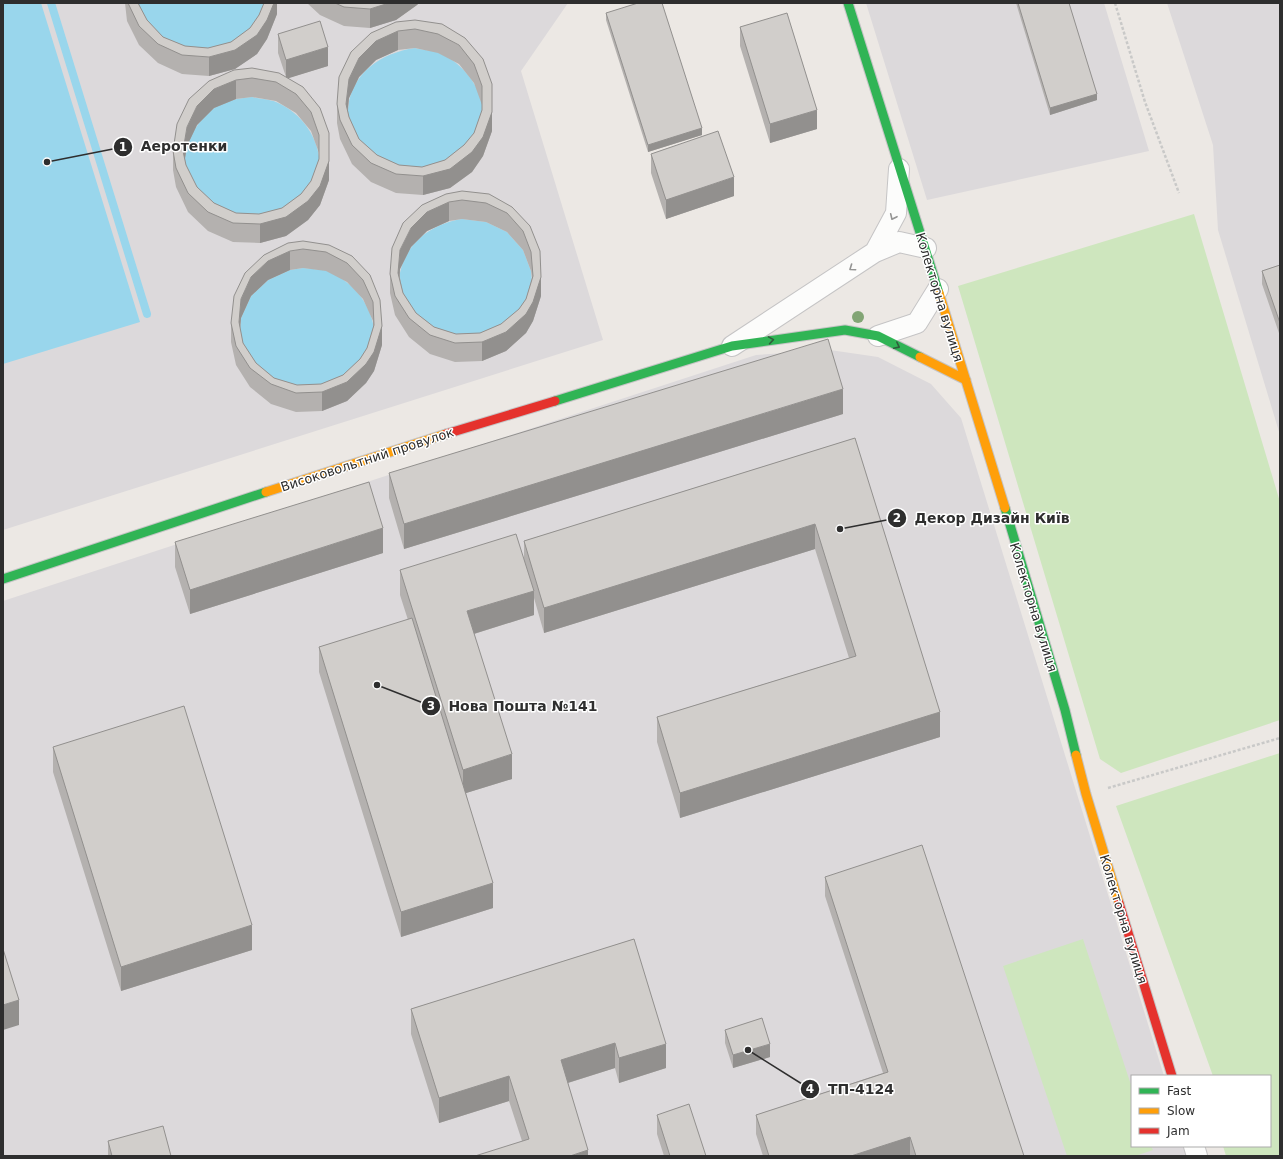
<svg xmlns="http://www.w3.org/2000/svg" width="1283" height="1159" font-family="'DejaVu Sans',sans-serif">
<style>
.industrial{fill:#dcd9db}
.green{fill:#cee6be}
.water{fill:#99d6ec}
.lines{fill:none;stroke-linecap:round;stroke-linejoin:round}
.stream{stroke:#99d6ec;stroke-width:8}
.street-casing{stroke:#c5c4c5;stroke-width:22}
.fast-casing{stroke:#c5c4c5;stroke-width:11}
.slow-casing{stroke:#c5c4c5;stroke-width:11}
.jam-casing{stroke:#c5c4c5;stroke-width:11}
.path{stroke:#c9c9c8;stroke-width:2.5;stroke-dasharray:3 2;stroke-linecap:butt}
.street{stroke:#fcfcfb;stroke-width:20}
.fast{stroke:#30b455;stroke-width:9}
.slow{stroke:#ff9f0a;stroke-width:9}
.jam{stroke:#e5322d;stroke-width:9}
.tree{fill:#82a575}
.wall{fill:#b4b1af;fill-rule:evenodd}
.shaded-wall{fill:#92908e}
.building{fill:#d1cecb;stroke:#92908e;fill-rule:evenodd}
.oneway{stroke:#959594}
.oneway2{stroke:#2f5d3c}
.labels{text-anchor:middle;stroke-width:3;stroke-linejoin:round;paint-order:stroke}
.street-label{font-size:13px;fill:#2e2e2e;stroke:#fff}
.leader{fill:none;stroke:#2e2e2e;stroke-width:1.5}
.callout-dot{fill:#2e2e2e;stroke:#fff;stroke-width:1.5}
.mark-label{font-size:12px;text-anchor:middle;font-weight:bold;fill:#fff}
.callout-label{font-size:14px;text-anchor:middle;font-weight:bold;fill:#2e2e2e;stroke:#fff;stroke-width:3;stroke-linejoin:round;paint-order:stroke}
</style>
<rect width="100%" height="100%" fill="#ece8e4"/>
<path class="industrial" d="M3 3H568L521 71 603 340 3 530Z
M866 3H1104L1149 151 927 200Z
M1167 3H1280V435L1218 230 1213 145Z
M830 350 878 357 931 384 961 418 1164 1076H1132V1146H1186L1189 1156H3V601L756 355Z"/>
<path class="green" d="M1194 214 1280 502V720L1121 773 1100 759 958 286Z
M1280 753V1156H1226L1223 1146H1270V1076H1213L1116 806Z
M1083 939 1132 1088V1146H1151L1153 1150 1135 1156H1067L1003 966Z"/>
<path class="water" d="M3 3H41L140 322 3 364Z
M134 3H268V12L208 67 147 39 136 18Z
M415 48C422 50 432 50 439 53 467 64 490 98 482 129 480 141 470 154 464 164L377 174C368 159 353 140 347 124 346 120 347 113 348 109 351 73 381 53 415 48Z
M252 97C260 99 269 99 276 102 305 114 324 145 319 176 317 188 307 202 301 213L214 222C209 214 184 176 184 169 181 148 197 120 214 108 225 101 239 98 252 97Z
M462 219 486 222 507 232 523 250 531 271 533 295 519 328 434 346C428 337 400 299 398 292 398 288 399 283 399 280 402 245 430 224 462 219Z
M303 268C310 269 320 269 327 271 356 282 378 312 374 344 373 355 364 368 360 378L274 397 239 341 241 318 251 296 268 280 290 270Z"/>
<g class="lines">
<path class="stream" d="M51 3 147 314"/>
<defs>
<path id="street" d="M875 252 896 213 899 169
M878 336 917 323 938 289
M732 346 875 252 899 242 926 248
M1194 1146 1197 1156"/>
<path id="fast" d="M848 3 939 293
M555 401 732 346 845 330 878 336 920 357
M1005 508 1065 710 1076 755
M3 579 266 492"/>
<path id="slow" d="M939 293 1005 508
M920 357 966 380
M266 492 446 434
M1076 755 1086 794 1119 903"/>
<path id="jam" d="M446 434 555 401
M1119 903 1172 1076"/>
</defs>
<use href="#street" class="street-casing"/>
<use href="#fast" class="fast-casing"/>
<use href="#slow" class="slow-casing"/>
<use href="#jam" class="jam-casing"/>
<path class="path" d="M1115 3 1145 102 1179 193
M1108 788 1280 738"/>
<use href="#street" class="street"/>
<use href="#fast" class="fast"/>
<use href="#slow" class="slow"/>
<use href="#jam" class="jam"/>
</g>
<circle class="tree" cx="858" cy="317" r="6"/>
<path class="wall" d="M125 3H138L147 20 163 37 185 46 208 48 231 42 250 28 259 15 264 3H277V14L267 39 257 54 235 69 209 76 182 74 158 63 139 45 127 21Z
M307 3H419L417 5 396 20 370 28 344 26 320 15Z
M1016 3H1069L1097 100 1050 115Z
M606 13 702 135 648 152 606 20Z
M415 20 483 59 492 131 483 156 472 172 450 188 423 195 396 193 371 182 352 164 340 139 337 123V104L351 52ZM415 48 438 53 459 64 474 83 482 105V110L474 133 464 145 445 160 422 167 399 165 377 155 359 139 349 117 348 111 349 98 359 77 376 60 398 50Z
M740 27 817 129 770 143 740 46Z
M278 34 328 66 288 78 320 108 329 180 320 205 308 220 286 236 260 243 233 242 208 231 188 212 176 187 173 170V151L234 70 286 77 278 53ZM252 97 276 101 296 113 311 131 319 153V159L311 181 301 194 282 208 259 214 236 213 214 203 197 187 186 165 185 159 187 146 197 125 214 108 236 99Z
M651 154 734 196 666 219 651 173Z
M489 194 530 226 541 296 533 321 526 333 506 351 482 361 455 362 430 354 409 337 395 315 390 293V274L422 205ZM462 219 486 222 507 232 523 250 531 271 532 278 526 299 519 309 501 324 480 333 456 334 434 327 416 313 403 293 400 278V269L411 247 427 231 449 221Z
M329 245 370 275 382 345 374 371 366 383 347 401 322 411 296 412 271 404 250 387 236 365 231 342V323L264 255ZM303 268 326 271 347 282 363 299 373 321V328L367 348 360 359 343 375 321 384 297 385 274 378 256 363 243 343 240 328 241 318 251 296 268 280 290 270Z
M1280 265V336L1262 284V271Z
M843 414 404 549 389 498V473Z
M855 438 940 737 680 818 657 742V717L849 658 815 549 544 633 534 598V615L474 634 512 779 466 793 493 908 401 937 319 672V647L408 620 400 595V570L524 559V541Z
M175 542 383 553 190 614 175 567Z
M53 747 252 950 121 991 53 772Z
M825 877 1024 1156H763L756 1134V1115L883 1073 825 896Z
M634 939 666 1068 619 1083 615 1068 568 1083 588 1156 522 1141 509 1101 439 1123 411 1034V1009Z
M725 1030 770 1057 733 1068 725 1043Z
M657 1115 706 1156H664L657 1134Z
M108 1141 171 1156H108Z"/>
<path class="shaded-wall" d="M274 3H277V14L267 39 257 54 235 69 209 76V57L235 50Z
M389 3H419L417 5 396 20 370 28V9Z
M398 31V50L376 60 359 77 349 98 346 123V104L349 79 359 58 376 41Z
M328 47V66L286 79V60Z
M236 80V99L214 108 197 125 187 146 183 170V151L187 127 197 106 214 89Z
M492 84V131L483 156 472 172 450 188 423 195V176L472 152Z
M1097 94V100L1050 115V108Z
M817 110V129L770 143V124Z
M702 128V135L648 152V145Z
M329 133V180L320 205 308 220 286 236 260 243V224L308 201Z
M734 177V196L666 219V200Z
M449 202V221L427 231 411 247 400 269 398 292V273L400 250 411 228 427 212Z
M290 251V270L268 280 251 296 241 318 239 341V322L241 299 251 277 268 261Z
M541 277V296L533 321 526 333 506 351 482 361V342L506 332Z
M382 326V345L374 371 366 383 347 401 322 411V392L347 382Z
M843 389V414L404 549V524Z
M815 524V549L544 633V608Z
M383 528V553L190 614V590Z
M534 591V615L467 636V611Z
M940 712V737L680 818V793Z
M512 754V779L463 794V770Z
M493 883V908L401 937V912Z
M252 925V950L121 991V967Z
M19 1000V1025L3 1030V1005Z
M615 1043V1068L561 1085V1060Z
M666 1044V1068L619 1083V1058Z
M770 1044V1057L733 1068V1055Z
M509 1076V1101L439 1123V1098Z
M910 1137V1156H851Z
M588 1150V1156H570Z"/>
<path class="building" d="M128 3H138L147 20 163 37 185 46 208 48 231 42 250 28 259 15 264 3H274L267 20 257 35 235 50 209 57 182 55 158 44 139 26Z
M335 3H389L370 9 344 7Z
M638 3H662L702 128 648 145 606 13Z
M1018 3H1069L1097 94 1050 108Z
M787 13 817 110 770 124 740 27Z
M415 20 442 24 465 38 483 59 492 84V112L483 137 472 152 450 169 423 176 396 174 371 163 352 145 340 120 337 104 339 77 351 52 371 33 396 22ZM415 29 438 34 459 45 474 64 482 86V110L474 133 464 145 445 160 422 167 399 165 377 155 359 139 349 117 346 104 349 79 359 58 376 41 398 31Z
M320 21 328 47 286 60 278 34Z
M252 68 279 73 303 87 320 108 329 133V161L320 186 308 201 286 217 260 224 233 223 208 212 188 193 176 168 173 151 177 124 189 99 209 81 234 70ZM252 78 276 82 296 94 311 112 319 135V159L311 181 301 194 282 208 259 214 236 213 214 203 197 187 186 165 183 151 187 127 197 106 214 89 236 80Z
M718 131 734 177 666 200 651 154Z
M462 191 489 194 512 207 530 226 540 251 541 277 533 302 526 314 506 332 482 342 455 343 430 335 409 318 395 296 390 274 392 248 403 223 422 205 446 194ZM462 200 486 203 507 213 523 231 531 252 533 276 526 299 519 309 501 324 480 333 456 334 434 327 416 313 403 293 398 273 400 250 411 228 427 212 449 202Z
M303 241 329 245 352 256 370 275 380 300 382 326 374 352 366 364 347 382 322 392 296 393 271 384 250 368 236 346 231 323 234 296 245 273 264 255 288 243ZM303 249 326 252 347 263 363 280 373 302 374 325 367 348 360 359 343 375 321 384 297 385 274 378 256 363 243 343 239 322 241 299 251 277 268 261 290 251Z
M1280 265V323L1262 271Z
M828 339 843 389 404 524 389 473Z
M855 438 940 712 680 793 657 717 856 656 815 524 544 608 524 541Z
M369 482 383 528 190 590 175 542Z
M516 534 534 591 467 611 512 754 463 770 400 570Z
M412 618 493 883 401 912 319 647Z
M184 706 252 925 121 967 53 747Z
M922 845 1024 1156H916L910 1137 851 1156H769L756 1115 888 1072 825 877Z
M634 939 666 1044 619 1058 615 1043 561 1060 588 1150 570 1156H475L529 1139 509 1076 439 1098 411 1009Z
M3 949 19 1000 3 1005Z
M762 1018 770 1044 733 1055 725 1030Z
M689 1104 706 1156H670L657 1115Z
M163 1126 171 1156H112L108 1141Z"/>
<defs><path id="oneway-chevron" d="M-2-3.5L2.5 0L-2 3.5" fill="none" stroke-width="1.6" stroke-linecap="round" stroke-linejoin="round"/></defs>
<g class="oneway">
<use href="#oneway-chevron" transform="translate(893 217) rotate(115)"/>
<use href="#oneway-chevron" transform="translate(852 268) rotate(145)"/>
</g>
<g class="oneway2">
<use href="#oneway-chevron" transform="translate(771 340) rotate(-9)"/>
<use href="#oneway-chevron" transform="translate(897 346) rotate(27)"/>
</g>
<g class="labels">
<g class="street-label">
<text transform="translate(940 297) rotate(73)" y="5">Колекторна вулиця</text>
<text transform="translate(367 459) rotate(-18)" y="5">Високовольтний провулок</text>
<text transform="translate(1034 607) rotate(73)" y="5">Колекторна вулиця</text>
<text transform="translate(1124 919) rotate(73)" y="5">Колекторна вулиця</text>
</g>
</g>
<path class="leader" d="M47 162L123 147M840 529L897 518M377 685L431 706M748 1050L810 1089"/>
<g class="callout-dot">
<circle cx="47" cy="162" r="4"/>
<circle cx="840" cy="529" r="4"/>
<circle cx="377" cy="685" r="4"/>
<circle cx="748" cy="1050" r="4"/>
<circle cx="123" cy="147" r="10"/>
<circle cx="897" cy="518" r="10"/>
<circle cx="431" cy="706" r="10"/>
<circle cx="810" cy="1089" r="10"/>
</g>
<g class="mark-label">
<text x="123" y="151">1</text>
<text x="897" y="522">2</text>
<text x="431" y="710">3</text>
<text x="810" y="1093">4</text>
</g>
<g class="callout-label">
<text x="184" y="151">Аеротенки</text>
<text x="992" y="523">Декор Дизайн Київ</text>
<text x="523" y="711">Нова Пошта №141</text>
<text x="861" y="1094">ТП-4124</text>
</g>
<rect width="1283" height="1159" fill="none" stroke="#2e2e2e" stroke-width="8"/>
<rect x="1131" y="1075" width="140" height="72" fill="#ffffff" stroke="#ababab"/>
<rect x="1139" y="1088" width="20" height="6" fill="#30b455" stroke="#ababab"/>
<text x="1167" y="1095" font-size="12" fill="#2e2e2e">Fast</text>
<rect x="1139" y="1108" width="20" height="6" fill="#ff9f0a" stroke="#ababab"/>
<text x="1167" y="1115" font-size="12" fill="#2e2e2e">Slow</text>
<rect x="1139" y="1128" width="20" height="6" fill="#e5322d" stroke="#ababab"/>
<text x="1167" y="1135" font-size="12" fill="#2e2e2e">Jam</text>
</svg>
